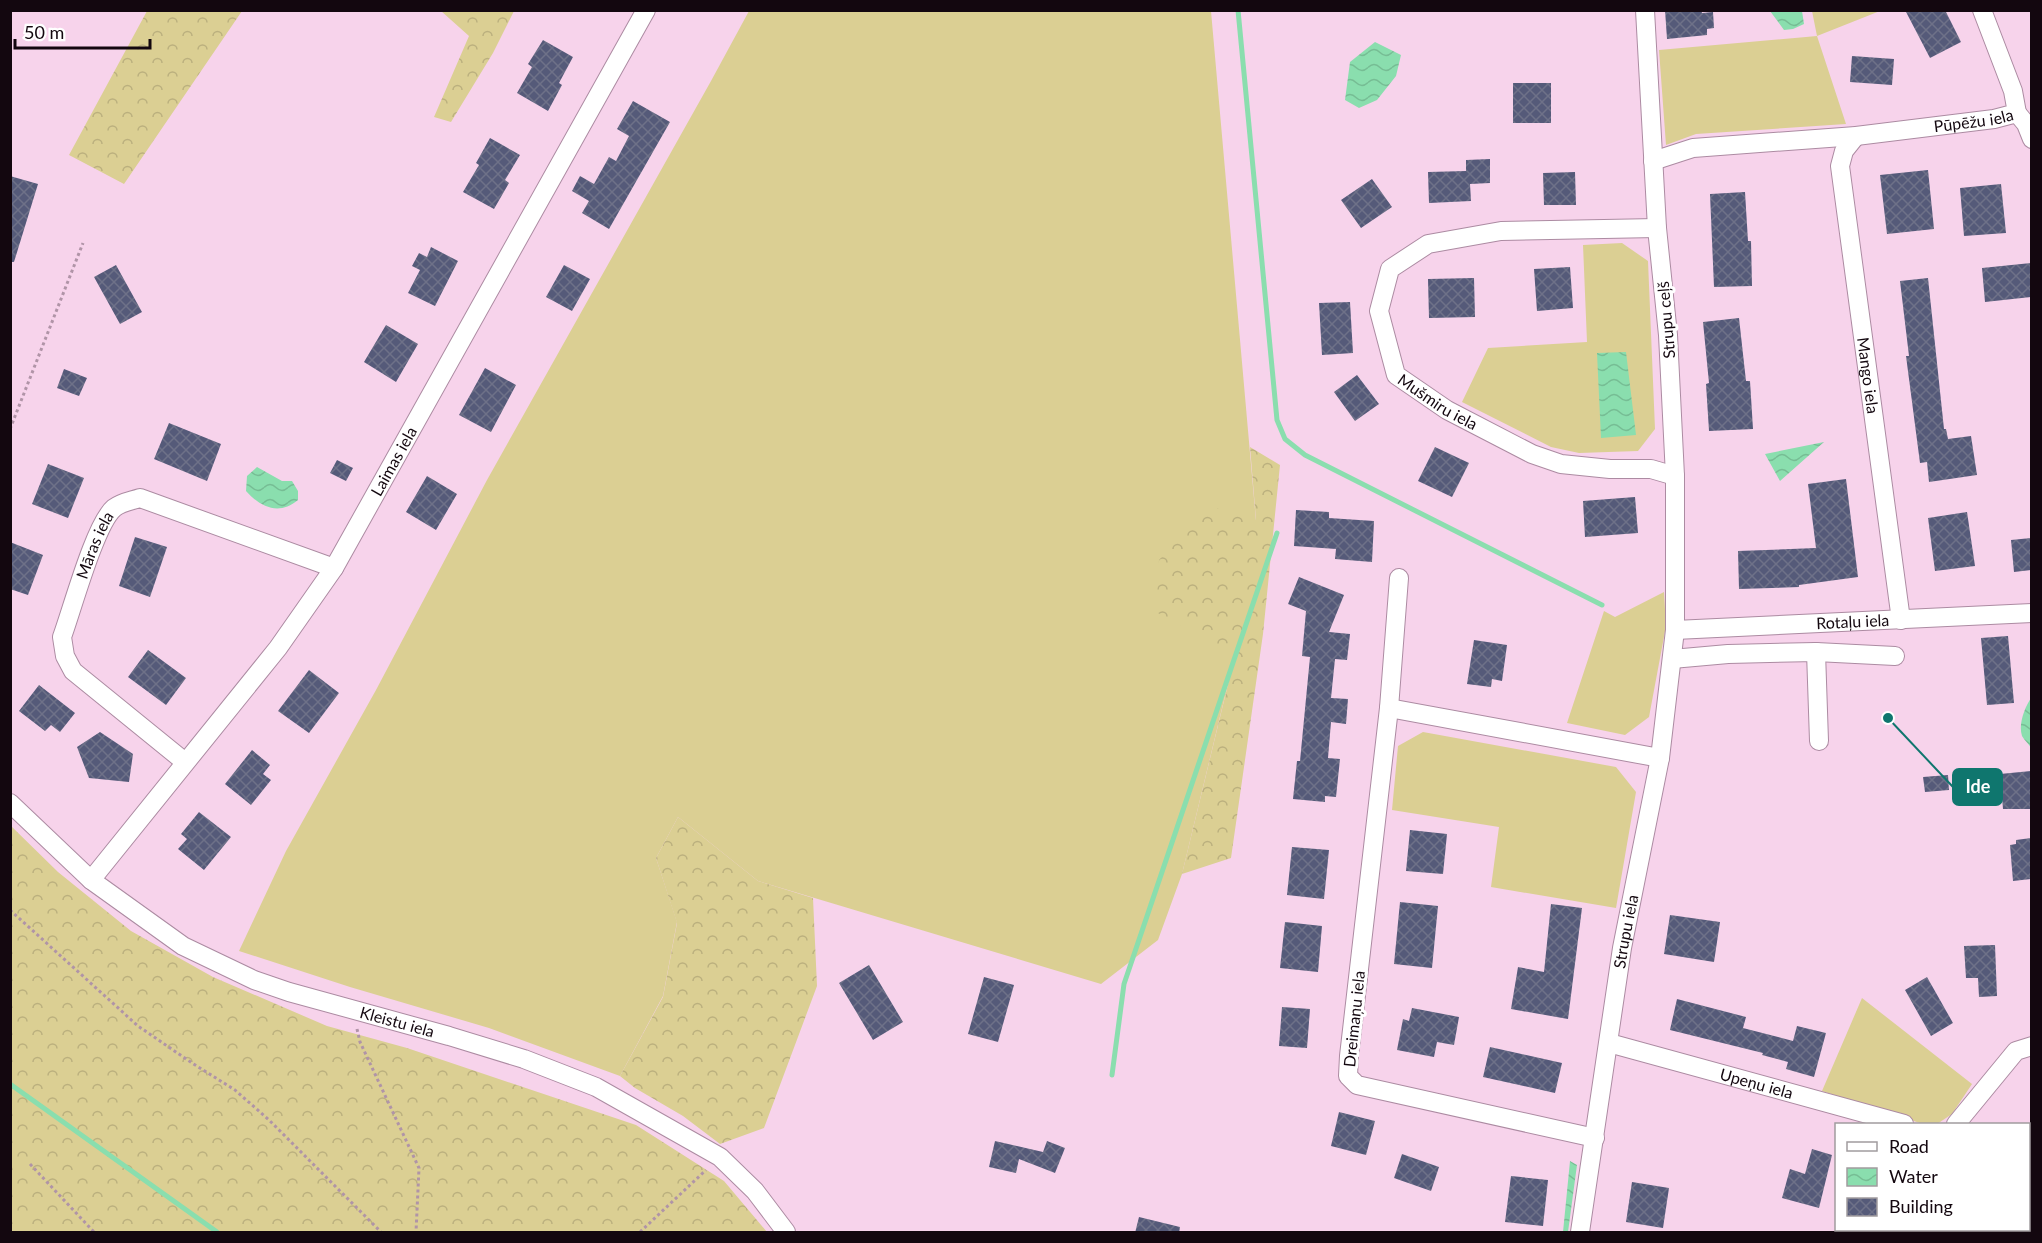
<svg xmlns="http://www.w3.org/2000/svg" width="2042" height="1243" font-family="Lato,sans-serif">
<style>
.grass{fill:#dbcf93}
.forest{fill:url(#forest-crowns)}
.water{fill:url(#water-waves)}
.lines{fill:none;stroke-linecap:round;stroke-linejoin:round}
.stream{stroke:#8adeae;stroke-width:5}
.building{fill:url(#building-cross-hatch)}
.minor-casing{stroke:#ac8ba2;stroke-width:20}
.path{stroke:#b094a7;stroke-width:3;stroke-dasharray:3 3;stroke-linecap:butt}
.minor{stroke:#fff;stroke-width:18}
.labels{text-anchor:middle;stroke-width:6;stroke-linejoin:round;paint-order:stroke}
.street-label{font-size:16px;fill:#13070f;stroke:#fff}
.leader{fill:none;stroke:#0f766e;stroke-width:2}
.callout-dot{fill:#0f766e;stroke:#fff;stroke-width:2}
.callout{fill:#0f766e;stroke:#0f766e;stroke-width:2}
.callout-label{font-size:18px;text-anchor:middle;font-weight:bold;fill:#fff}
</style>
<defs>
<pattern id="forest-crowns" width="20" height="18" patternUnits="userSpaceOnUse" patternTransform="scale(1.5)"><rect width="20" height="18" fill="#dbcf93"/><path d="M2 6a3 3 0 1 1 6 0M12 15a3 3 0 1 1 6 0" fill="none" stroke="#bbb07e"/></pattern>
<pattern id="water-waves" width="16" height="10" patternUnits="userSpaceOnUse" patternTransform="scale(1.5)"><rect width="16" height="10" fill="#8adeae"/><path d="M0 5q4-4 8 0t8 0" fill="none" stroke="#76bd94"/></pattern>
<pattern id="building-cross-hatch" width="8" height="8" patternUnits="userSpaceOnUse" patternTransform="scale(1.5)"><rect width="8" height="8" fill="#555a79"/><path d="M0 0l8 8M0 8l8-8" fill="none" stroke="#6e7188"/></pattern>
</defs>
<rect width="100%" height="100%" fill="#f7d3eb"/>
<path class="grass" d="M749 11H1211L1256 521 1238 642 1182 874 1158 940 1101 984 758 881 678 817 656 858 677 922 663 996 620 1076 489 1028 350 987 239 951 286 851 376 690 487 480 711 81Z
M1812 11H1880L1817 36 1846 124 1696 134 1666 145 1659 50 1817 36Z
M1622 243 1648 261 1655 429 1638 451 1579 453 1551 447 1462 402 1488 348 1587 342 1583 245Z
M1664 592 1666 626 1649 717 1625 735 1567 723 1604 611 1615 617Z
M1423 732 1616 767 1636 792 1616 908 1491 887 1499 827 1392 810 1398 746Z
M1862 998 1972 1084 1952 1114 1937 1124H1923L1822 1091Z
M1836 1223V1230H1960L1959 1232H1836Z"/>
<path class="forest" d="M147 11H242L124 184 69 155Z
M441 11H514L493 53 451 122 434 117 469 36Z
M1250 447 1280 465 1263 634 1231 858 1182 874 1238 643 1216 644 1156 612 1159 560 1209 506 1256 520Z
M678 817 758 881 813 898 817 986 764 1128 720 1144 683 1116 635 1088 620 1076 663 997 677 923 656 858Z
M10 825 58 872 131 931 213 977 327 1026 407 1048 636 1125 724 1181 767 1232H11Z"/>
<path class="water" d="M1770 11H1802L1804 24 1793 29 1784 30Z
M1375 42 1401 55 1396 76 1377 100 1359 108 1345 100 1350 62Z
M1626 352 1636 435 1601 438 1597 353Z
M1824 442 1780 481 1765 454Z
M257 467 282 481H292L298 491V500C279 516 260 507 246 491L247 476Z
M2031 698V748C2029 744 2024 740 2022 736 2018 724 2025 707 2031 698Z
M1570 1161 1577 1165 1568 1232H1563Z"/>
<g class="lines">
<path class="stream" d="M1238 10 1277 420 1285 439 1305 455 1602 605
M1112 1075 1124 984 1277 533
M10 1084 217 1232"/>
</g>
<path class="building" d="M1665 10H1701L1702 13 1713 12 1714 28 1707 29V35L1667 39Z
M1905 10H1945L1961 42 1930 58Z
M543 40 573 57 559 83 562 85 548 111 517 93 532 67 528 64Z
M1852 56 1894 59 1892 85 1850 82Z
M1513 83H1551V123H1513Z
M633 101 670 122 609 229 582 213 589 201 572 191 580 176 594 184 609 157 616 161 629 136 617 129Z
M490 138 520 155 505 180 509 183 494 209 463 192 479 165 476 163Z
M1490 159V183L1470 184 1471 201 1429 203 1428 172 1466 171V160Z
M1928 170 1934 229 1887 234 1880 175Z
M1575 172 1576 205H1544L1543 173Z
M10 176 38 184 14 262H10Z
M1372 179 1392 207 1361 228 1341 200Z
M2001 184 2006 233 1964 236 1960 188Z
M1745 192 1748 241H1751L1752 286 1714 287 1710 194Z
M431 247 458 261 435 306 408 293 420 270 412 266 419 253 427 257Z
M2031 263V297L1985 302 1982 268Z
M116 265 142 312 120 324 94 277Z
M564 265 590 279 572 311 546 297Z
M1570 267 1573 308 1537 311 1534 269Z
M1474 278 1475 317 1429 318 1428 279Z
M1928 278 1944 429H1946L1948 439 1971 436 1977 475 1929 482 1927 462 1920 463 1906 356H1909L1900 281Z
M1350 302 1353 353 1322 355 1319 303Z
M1739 318 1746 381H1750L1753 429 1709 431 1706 384 1709 383 1703 322Z
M386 325 418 344 396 382 364 362Z
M485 368 516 385 491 432 459 415Z
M64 369 87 378 79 396 57 388Z
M1357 375 1379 404 1355 421 1334 392Z
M169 423 221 444 207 481 154 459Z
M1435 447 1469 463 1452 497 1418 481Z
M337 460 353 468 346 481 330 473Z
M48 464 84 478 68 518 32 504Z
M427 476 457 494 436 530 406 512Z
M1846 479 1858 577 1799 585V587L1739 589 1738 551 1816 548 1808 484Z
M1635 497 1638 533 1585 537 1583 501Z
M1296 510 1329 512V518L1374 521 1372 562 1335 559 1336 549 1294 546Z
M1967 512 1975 566 1935 571 1928 518Z
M135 537 167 547 150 597 119 586Z
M2031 538V570L2014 572 2011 540Z
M10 542 43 555 28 595 10 589Z
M1299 577 1344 595 1329 632 1350 634 1347 660 1335 659 1331 698 1348 699 1346 724 1331 722 1328 758 1340 759 1336 797 1325 796V802L1293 799 1297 761H1300L1310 657 1302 656 1306 611 1288 604Z
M2008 636 2014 703 1987 705 1981 638Z
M1474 640 1507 645 1502 681 1492 679 1491 687 1467 684Z
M148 650 186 678 166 705 128 677Z
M309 670 339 693 309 733 278 711Z
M39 685 75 713 60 732 51 725 45 731 19 711Z
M100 732 133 754 129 782 89 778 77 747Z
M252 750 270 765 263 774 271 780 251 805 225 784Z
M2031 771V809H2003L2000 774Z
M1948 775 1949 790 1925 792 1923 777Z
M199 812 231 837 204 870 178 849 187 839 181 834Z
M1410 830 1447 834 1443 874 1406 871Z
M2031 838V879L2013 881 2010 845 2016 844V840Z
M1292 847 1329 850 1324 899 1287 895Z
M1400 902 1438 906 1432 968 1394 964Z
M1551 904 1582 908 1568 1019 1511 1009 1518 967 1544 972Z
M1670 915 1720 922 1714 962 1664 954Z
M1285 922 1322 926 1318 972 1280 968Z
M1995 945 1997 996 1979 997 1978 978H1966L1964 946Z
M869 965 903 1022 873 1040 839 983Z
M984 977 1014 985 998 1042 968 1034Z
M1927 977 1953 1023 1931 1036 1905 990Z
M1677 999 1746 1017 1743 1028 1793 1041 1797 1026 1826 1033 1814 1077 1786 1069 1788 1062 1762 1055 1763 1053 1670 1030Z
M1282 1007 1310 1009 1307 1048 1279 1046Z
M1412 1008 1459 1017 1454 1045 1437 1042 1434 1057 1397 1050 1403 1019 1409 1021Z
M1490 1047 1562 1063 1555 1093 1483 1077Z
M1339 1112 1375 1121 1366 1155 1331 1146Z
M995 1141 1043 1152 1047 1141 1065 1148 1055 1173 1019 1159 1016 1173 989 1167Z
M1812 1149 1832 1155 1819 1208 1782 1198 1790 1169 1805 1174Z
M1402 1154 1439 1167 1431 1191 1394 1178Z
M1511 1176 1548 1180 1543 1226 1505 1222Z
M1632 1182 1669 1188 1663 1228 1626 1222Z
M1139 1217 1180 1227 1179 1233H1135Z"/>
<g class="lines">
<defs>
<g id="minor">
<path d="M2017 113 2026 124 2032 139"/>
<path id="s1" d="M1856 136 1844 151 1840 166 1901 620"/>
<path id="s2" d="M1653 161 1693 148 1856 136 1994 119 2017 113 2013 91 1982 10"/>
<path id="s3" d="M1657 228 1501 231 1428 244 1390 269 1379 311 1396 375 1447 410 1532 454 1561 464 1610 469H1651L1675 476"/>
<path d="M1399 578 1389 708 1349 1056 1348 1076 1357 1085 1595 1138"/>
<path id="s4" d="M1675 630 2032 613"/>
<path d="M1816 652 1819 741"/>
<path d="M1672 659 1728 654 1816 652 1895 656"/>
<path d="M1389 708 1660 758"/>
<path id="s5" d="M185 762 73 671 65 656 62 637C72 610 95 524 114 508 122 502 131 501 140 498L334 568"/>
<path id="s6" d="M10 803 91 880 183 946 254 980 289 992 449 1036 524 1059 596 1087 720 1157 755 1191 786 1232"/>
<path id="s7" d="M91 880 278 648 334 568 646 10"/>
<path id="s8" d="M1609 1043 1904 1124"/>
<path d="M1956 1124 2016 1051 2032 1046"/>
<path d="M2028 1162 2032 1163"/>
<path id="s9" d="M1580 1232 1622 948 1660 758 1675 630V476L1668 335 1657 228 1645 10"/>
</g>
</defs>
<use href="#minor" class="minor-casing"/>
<path class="path" d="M10 429 83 243
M10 910 138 1026 192 1063 235 1090 269 1120 381 1232
M357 1029 360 1042 419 1168 416 1232
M30 1164 94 1232
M640 1232 706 1170"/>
<use href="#minor" class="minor"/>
</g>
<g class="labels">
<g class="street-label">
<text dy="6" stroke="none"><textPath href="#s2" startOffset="324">Pūpēžu iela</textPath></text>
<text transform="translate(1666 320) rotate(-95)" y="6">Strupu ceļš</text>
<text dy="6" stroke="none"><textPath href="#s1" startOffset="246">Mango iela</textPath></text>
<text dy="6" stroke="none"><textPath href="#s3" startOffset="435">Mušmiru iela</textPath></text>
<text dy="6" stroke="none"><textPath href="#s7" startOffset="518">Laimas iela</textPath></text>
<text dy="6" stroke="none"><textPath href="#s5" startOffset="278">Māras iela</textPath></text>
<text dy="6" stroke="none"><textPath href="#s4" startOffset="178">Rotaļu iela</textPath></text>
<text dy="6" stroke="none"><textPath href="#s9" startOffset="304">Strupu iela</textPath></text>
<text transform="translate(1354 1019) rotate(-84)" y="6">Dreimaņu iela</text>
<text dy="6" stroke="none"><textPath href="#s6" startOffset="453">Kleistu iela</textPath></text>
<text dy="6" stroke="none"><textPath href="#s8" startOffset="153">Upeņu iela</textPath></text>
</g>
</g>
<path class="leader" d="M1888 718L1953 787"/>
<circle class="callout-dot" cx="1888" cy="718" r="6"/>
<rect class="callout" x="1953" y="769" width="49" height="36" rx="6"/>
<g class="callout-label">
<text x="1978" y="793">Ide</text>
</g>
<rect width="2042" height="1243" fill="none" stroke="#13070f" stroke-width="24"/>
<rect x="1835" y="1123" width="195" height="108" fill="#ffffff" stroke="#a19c9f" stroke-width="1.5"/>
<rect x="1847" y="1142" width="30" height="9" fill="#ffffff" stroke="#a19c9f" stroke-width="1.5"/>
<text x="1889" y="1153" font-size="18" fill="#13070f">Road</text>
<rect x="1847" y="1168" width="30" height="18" fill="url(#water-waves)" stroke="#a19c9f" stroke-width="1.5"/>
<text x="1889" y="1183" font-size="18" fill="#13070f">Water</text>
<rect x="1847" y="1198" width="30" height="18" fill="url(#building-cross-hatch)" stroke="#a19c9f" stroke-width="1.5"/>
<text x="1889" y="1213" font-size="18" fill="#13070f">Building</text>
<path d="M15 39v9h135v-9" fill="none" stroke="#13070f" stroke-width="3"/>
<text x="24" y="39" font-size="18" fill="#13070f" stroke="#ffffff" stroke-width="4.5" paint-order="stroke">50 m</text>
</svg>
